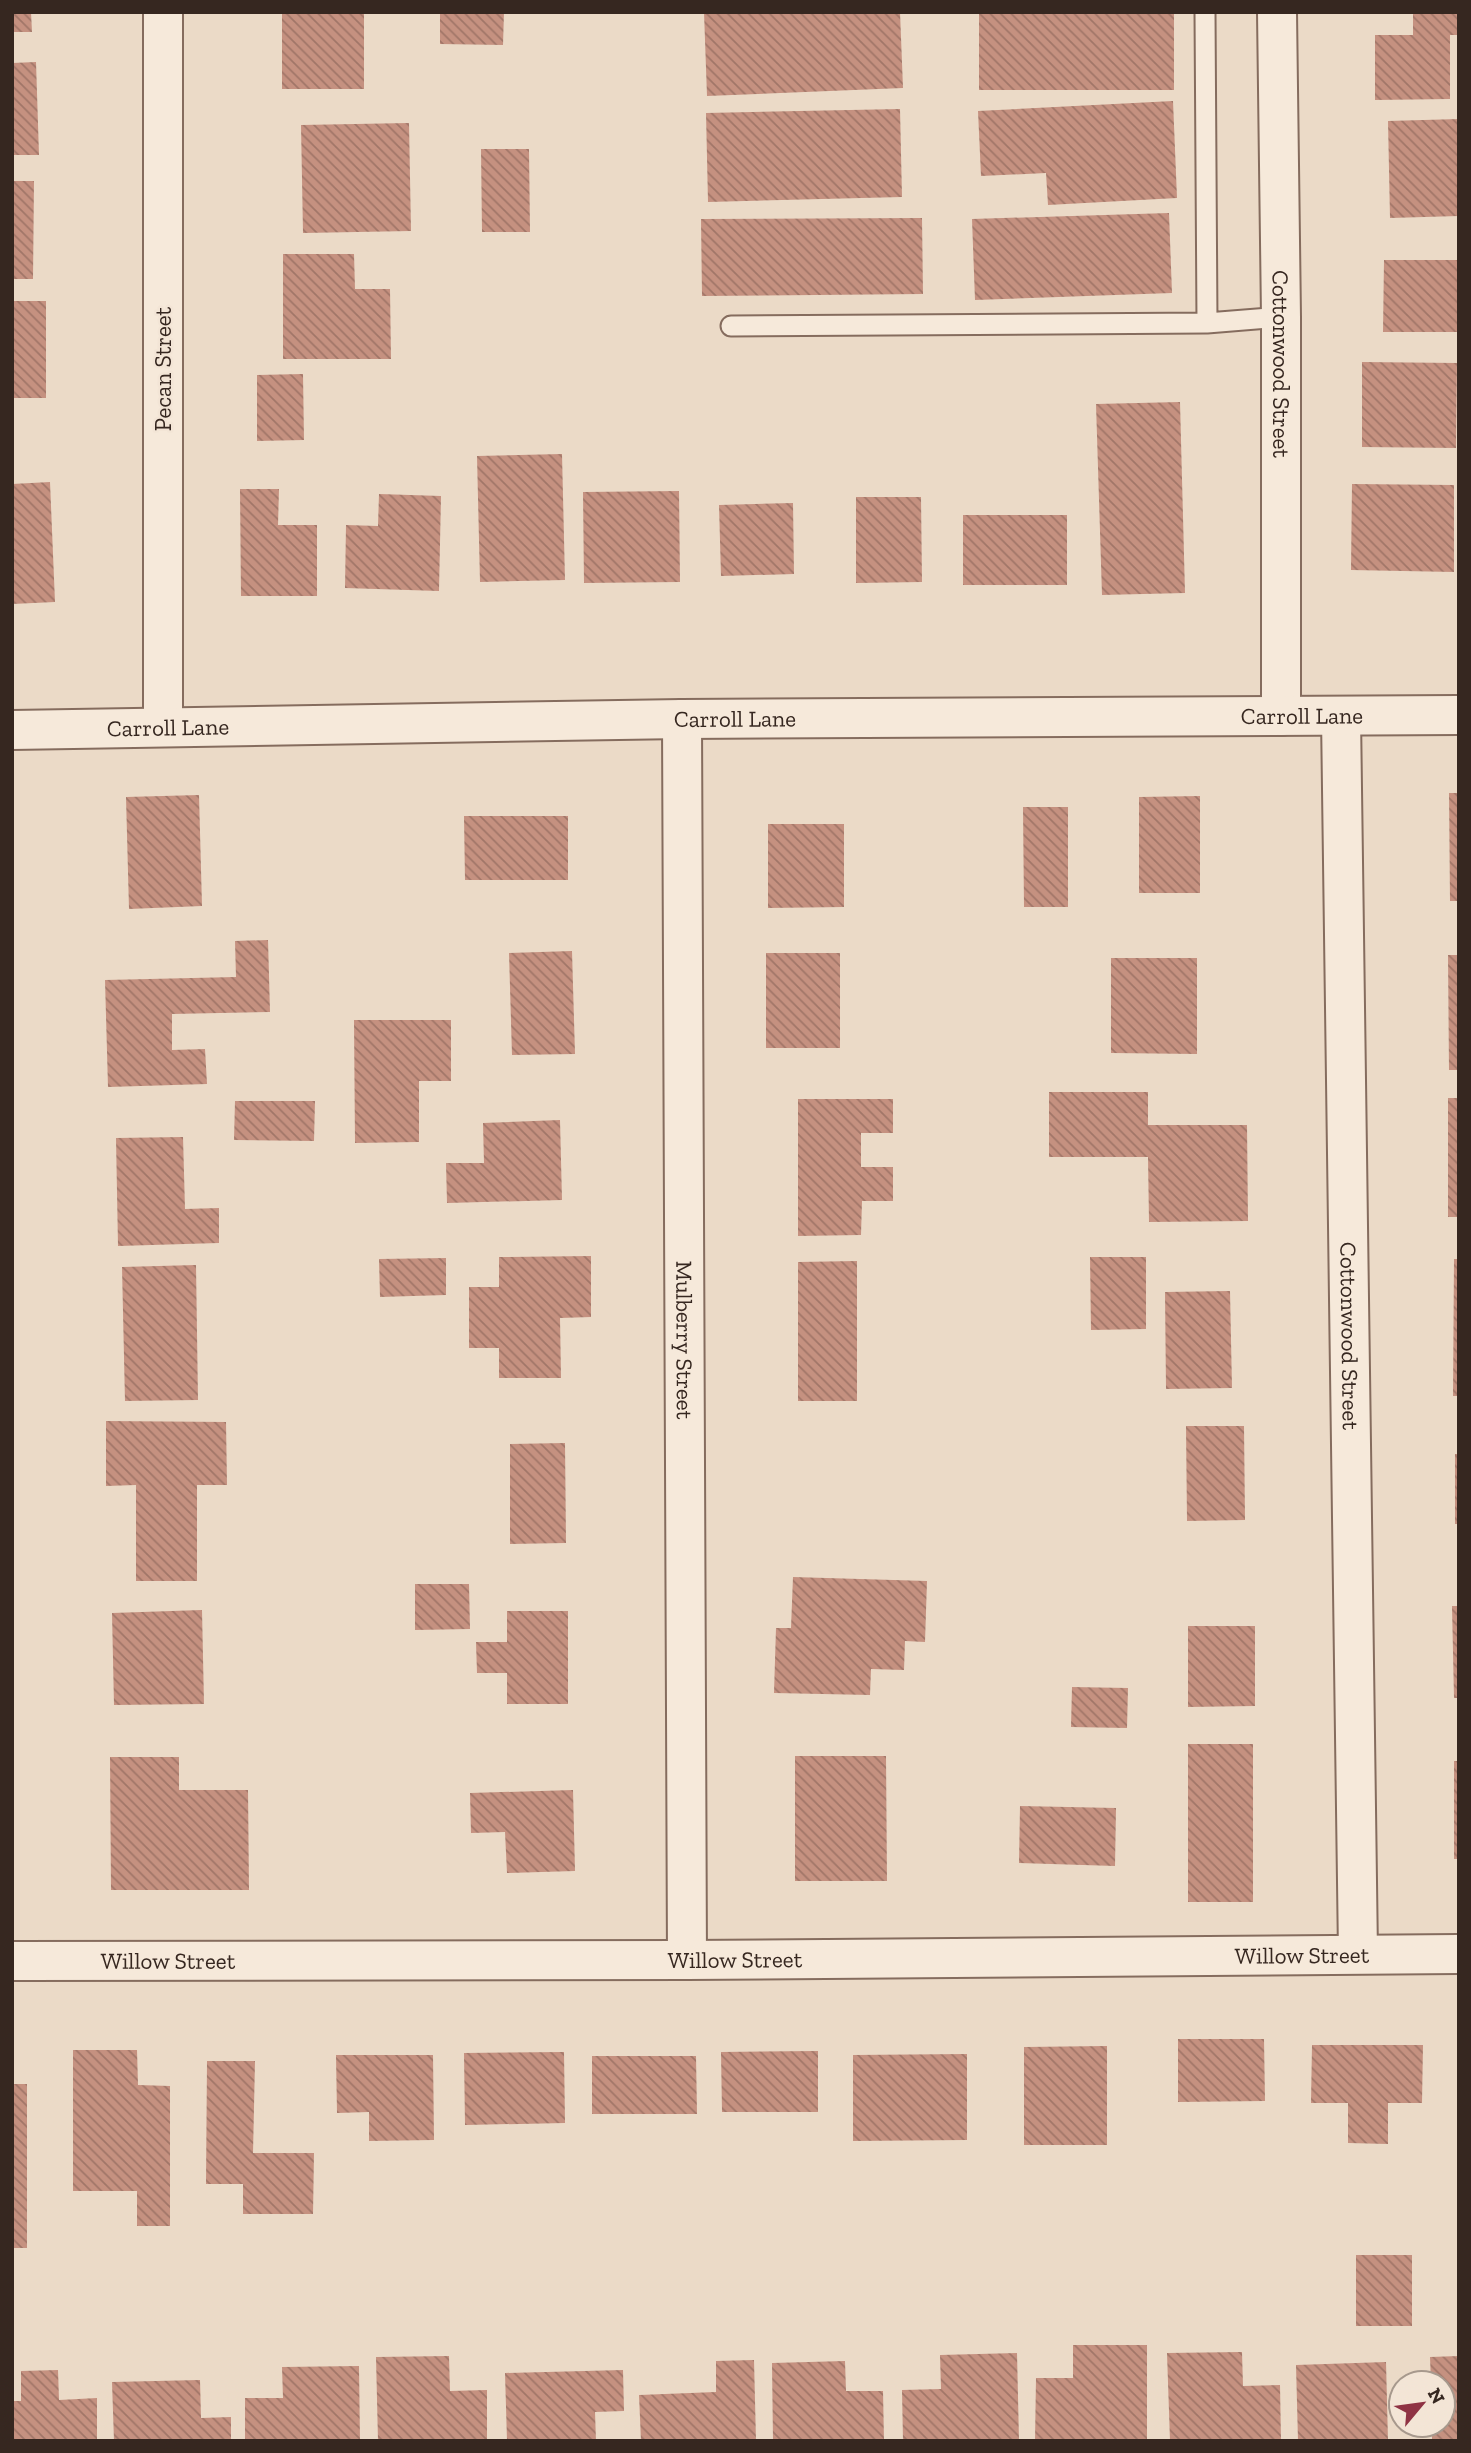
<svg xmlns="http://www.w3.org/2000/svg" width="1471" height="2453" font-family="'Zilla Slab',serif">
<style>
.building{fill:url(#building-back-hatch)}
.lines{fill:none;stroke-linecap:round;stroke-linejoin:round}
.service-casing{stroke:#856c5e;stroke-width:23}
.minor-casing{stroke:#856c5e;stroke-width:42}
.tertiary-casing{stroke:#856c5e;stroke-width:42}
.service{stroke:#f6e9da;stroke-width:19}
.minor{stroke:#f6e9da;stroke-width:38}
.tertiary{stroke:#f6e9da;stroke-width:38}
.labels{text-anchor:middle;stroke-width:5;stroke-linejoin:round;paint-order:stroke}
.street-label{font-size:23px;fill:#362720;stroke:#f3e5d6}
</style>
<defs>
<pattern id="building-back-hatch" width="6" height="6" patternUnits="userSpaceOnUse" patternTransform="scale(1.75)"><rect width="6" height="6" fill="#c59180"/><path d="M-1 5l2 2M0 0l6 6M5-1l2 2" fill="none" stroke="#a17668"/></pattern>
</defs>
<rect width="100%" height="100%" fill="#ebdac7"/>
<path class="building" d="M12 12H31L32 32H12Z
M282 12H364V89H282Z
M440 12H504L503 45 440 44Z
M704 12H900L903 88 707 96Z
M979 12H1174V90H979Z
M1413 12H1459V35H1450V99L1375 100V35H1413Z
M36 62 39 155H12V63Z
M1173 101 1177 198 1048 205 1046 173 981 176 978 111Z
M900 109 902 197 708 202 706 113Z
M1459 119V216L1390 218 1388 121Z
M409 123 411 231 303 233 301 125Z
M481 149H529L530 232H482Z
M12 181H34L33 279H12Z
M1169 213 1172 293 975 300 972 219Z
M922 218 923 294 702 296 701 219Z
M283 254H354L355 289H390L391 359H283Z
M1384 260H1459V332H1383Z
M12 301H46V398H12Z
M1362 362 1457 363 1456 448 1362 447Z
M303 374 304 440 257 441V375Z
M1180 402 1185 593 1102 595 1096 404Z
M562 454 565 580 480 582 477 456Z
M50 482 55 602 12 604V484Z
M1352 484 1454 485V572L1351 570Z
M240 489H279L278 525H317V596H241Z
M679 491 680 582 584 583 583 492Z
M379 494 441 496 439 591 345 588 346 525 378 526Z
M856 497H921L922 582 856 583Z
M793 503 794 574 721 576 719 505Z
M963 515H1067V585H963Z
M1449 793H1459V901H1450Z
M199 795 202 906 129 909 126 797Z
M1200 796V893H1139V797Z
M1023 807H1068V907H1024Z
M464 816H568V880H465Z
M768 824H844V907L768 908Z
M268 940 270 1012 172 1014V1050L205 1049 207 1084 108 1087 105 980 236 977 235 941Z
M572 951 575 1054 512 1055 509 953Z
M766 953H840V1048H766Z
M1448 955H1459V1070H1449Z
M1111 958H1197V1054L1111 1053Z
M354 1020H451V1081H419V1142L355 1143Z
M1049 1092H1148V1125H1247L1248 1221 1149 1222 1148 1157H1049Z
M1448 1098H1459V1217H1448Z
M798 1099H893V1133H861V1167H893V1201H862L861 1235 798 1236Z
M235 1101H315L314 1141 234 1140Z
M560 1120 562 1200 447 1203 446 1163H484L483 1123Z
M183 1137 185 1209 219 1208V1243L118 1246 116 1138Z
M591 1256V1317L560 1318 561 1378H499V1348H469V1287H499V1257Z
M1090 1257H1146V1329L1091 1330Z
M446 1258V1295L380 1297 379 1259Z
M1454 1259H1459V1396H1453Z
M857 1261V1401H798V1262Z
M196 1265 198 1400 125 1401 122 1267Z
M1230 1291 1232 1388 1166 1389 1165 1292Z
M106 1421 226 1422 227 1485H197V1581H136V1485L106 1486Z
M1186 1426H1244L1245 1520 1187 1521Z
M565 1443 566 1543 510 1544V1444Z
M1455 1454H1459V1524H1455Z
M793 1577 927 1581 925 1642 905 1641 904 1670 871 1669 870 1695 774 1693 776 1628H791Z
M415 1584H469L470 1629 415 1630Z
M1452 1606H1459V1698H1454Z
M202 1610 204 1704 114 1705 112 1613Z
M507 1611H568V1704H507V1673H477L476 1642H507Z
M1188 1626H1255V1706L1188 1707Z
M1072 1687 1128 1688 1127 1728 1071 1727Z
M1188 1744H1253V1902H1188Z
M795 1756H886L887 1881H795Z
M110 1757H179V1790H248L249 1890H111Z
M1454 1761H1459V1859H1454Z
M573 1790 575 1871 507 1873 505 1832 471 1833 470 1793Z
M1020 1806 1116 1808 1115 1866 1019 1863Z
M1178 2039H1264L1265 2101 1178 2102Z
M1312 2045H1423L1422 2103H1388V2144L1348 2143V2103H1311Z
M1107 2046V2145H1024V2047Z
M73 2050H137L138 2085 170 2086V2226H137V2191H73Z
M818 2051V2112H722L721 2052Z
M564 2052 565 2123 465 2125 464 2053Z
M967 2054V2140L853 2141V2055Z
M336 2055H433L434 2140 369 2141V2112L337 2113Z
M592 2056H696L697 2114H592Z
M207 2061H255L253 2153H314L313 2214H243V2184H206Z
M12 2084H27V2248H12Z
M1356 2255H1412V2326H1356Z
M1073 2345H1147V2441H1035L1036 2378H1073Z
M1242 2352 1243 2386 1280 2385 1281 2441H1170L1167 2353Z
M1017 2353 1019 2441H903L902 2390 941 2389 940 2355Z
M449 2356 450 2391 487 2390V2441H378L376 2357Z
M1459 2356V2441H1432V2425H1443V2383H1431L1430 2357Z
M754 2360 756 2441H641L639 2395 716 2392V2361Z
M845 2361 846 2391H883L884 2441H773L772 2363Z
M1386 2362 1388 2441H1298L1296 2365Z
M359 2366 360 2441H245V2398H283L282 2367Z
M58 2370 59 2400 97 2398V2441H12V2401H21V2371Z
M623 2370 624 2411 595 2412 596 2441H507L505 2373Z
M200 2380 201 2418 231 2417V2441H114L112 2382Z"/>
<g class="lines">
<defs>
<path id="service" d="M1205 12 1207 323
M731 326 1207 323 1281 317"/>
<g id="minor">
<path d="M163 12V726"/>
<path id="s1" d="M1277 12 1281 317V716"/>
<path id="s2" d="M1341 716 1358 1954"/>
<path id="s3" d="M682 719 687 1960"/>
<path id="s4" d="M12 1961 687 1960 1459 1954"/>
</g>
<g id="tertiary">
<path id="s5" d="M12 730 682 719 1459 715"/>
</g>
</defs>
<use href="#service" class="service-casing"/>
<use href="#minor" class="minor-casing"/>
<use href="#tertiary" class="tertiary-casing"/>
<use href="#service" class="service"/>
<use href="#minor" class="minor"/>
<use href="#tertiary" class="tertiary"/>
</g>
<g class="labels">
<g class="street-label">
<text dy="8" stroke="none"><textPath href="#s1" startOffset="352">Cottonwood Street</textPath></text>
<text transform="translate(163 369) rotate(-90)" y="8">Pecan Street</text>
<text dy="8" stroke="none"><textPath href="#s5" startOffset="1290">Carroll Lane</textPath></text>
<text dy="8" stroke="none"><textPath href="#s5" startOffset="723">Carroll Lane</textPath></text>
<text dy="8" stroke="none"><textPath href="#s5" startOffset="156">Carroll Lane</textPath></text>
<text dy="8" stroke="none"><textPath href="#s2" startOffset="620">Cottonwood Street</textPath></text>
<text dy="8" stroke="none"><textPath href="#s3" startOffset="621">Mulberry Street</textPath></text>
<text dy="8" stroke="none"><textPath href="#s4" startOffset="1290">Willow Street</textPath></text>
<text dy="8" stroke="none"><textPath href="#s4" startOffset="723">Willow Street</textPath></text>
<text dy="8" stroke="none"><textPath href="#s4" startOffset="156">Willow Street</textPath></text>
</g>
</g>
<rect width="1471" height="2453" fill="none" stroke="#362720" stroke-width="28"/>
<g transform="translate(1422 2404) rotate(61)"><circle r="33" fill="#f3e5d6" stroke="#a7998d" stroke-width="2"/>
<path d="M0-5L12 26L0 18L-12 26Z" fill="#8f3344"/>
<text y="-10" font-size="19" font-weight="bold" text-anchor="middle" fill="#362720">N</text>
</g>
</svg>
